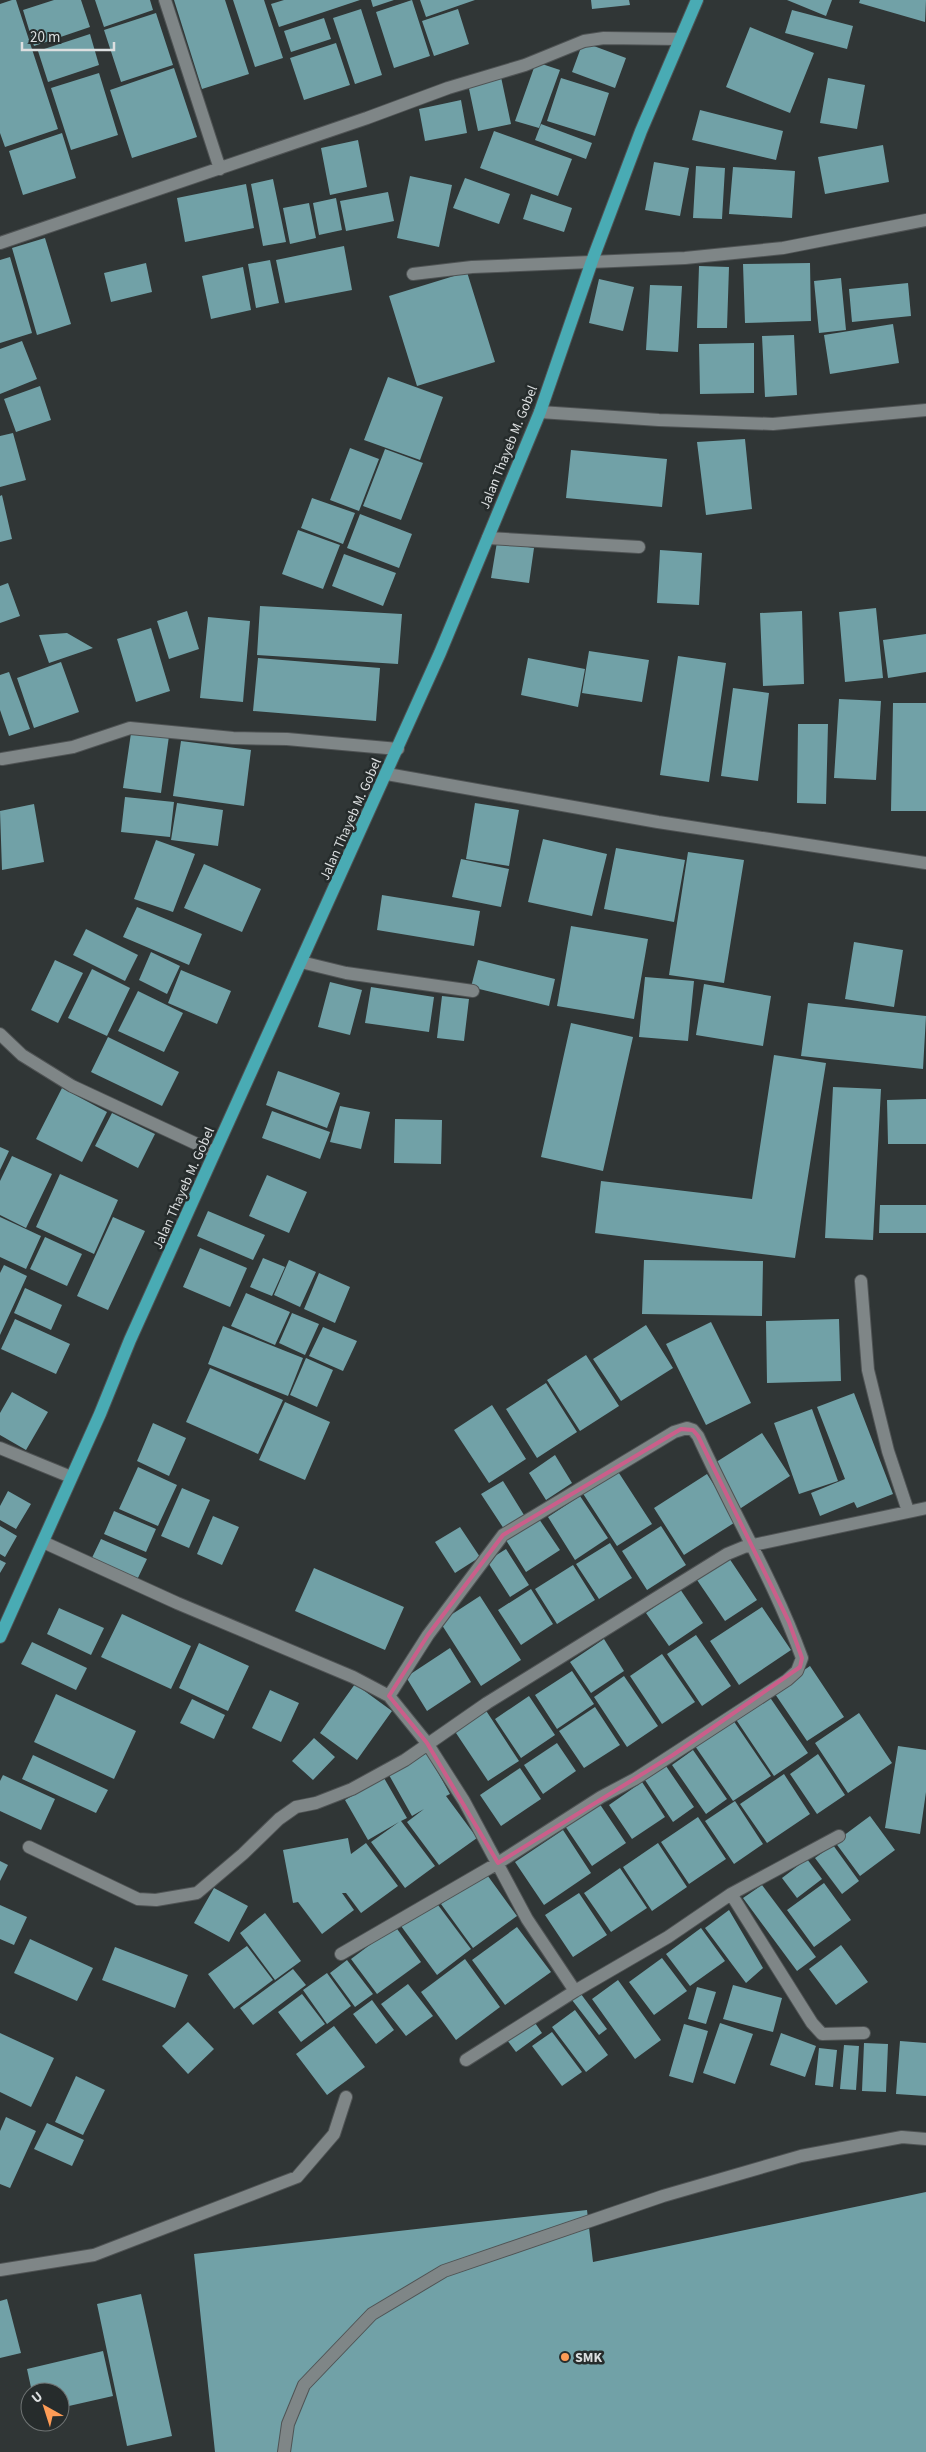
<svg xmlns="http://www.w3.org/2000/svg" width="926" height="2452" font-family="'Source Sans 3',sans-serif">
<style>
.building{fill:#71a1a7}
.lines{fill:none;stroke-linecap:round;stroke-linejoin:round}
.minor-casing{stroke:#4f5354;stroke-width:14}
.primary-casing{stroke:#4f5354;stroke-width:14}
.minor{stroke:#7f8687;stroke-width:12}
.primary{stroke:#49abb4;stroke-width:12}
.marked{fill:none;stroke:#cb5e8a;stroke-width:4;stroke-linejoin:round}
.poi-dot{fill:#fd9c56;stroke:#262c2c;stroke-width:2}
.labels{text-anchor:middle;stroke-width:5;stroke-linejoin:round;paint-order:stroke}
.street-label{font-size:14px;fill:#dcdfe0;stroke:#262c2c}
.poi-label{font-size:14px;font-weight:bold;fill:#dcdfe0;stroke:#262c2c;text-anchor:start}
</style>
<rect width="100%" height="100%" fill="#303636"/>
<path class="building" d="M12 0H16L58 129 5 147 0 133V4Z
M54 0H81L90 27 34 46 23 10Z
M95 0H150L153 10 104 27Z
M174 0H225L249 74 202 89Z
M233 0H264L283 58 255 67Z
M284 0H360L279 27 271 4Z
M371 0H394L373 7Z
M412 0 430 56 394 68 376 12Z
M420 0H475L426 17Z
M591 0H629L630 5 592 9Z
M787 0H832L826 16Z
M860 0H926L925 22 859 3Z
M361 9 382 75 355 84 333 18Z
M458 9 469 44 434 56 422 21Z
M792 10 853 26 847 49 785 33Z
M156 13 173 65 121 82 104 30Z
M324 18 331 39 291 52 284 31Z
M750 27 814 53 790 113 726 87Z
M90 34 99 65 48 82 38 51Z
M583 42 626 58 615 88 572 72Z
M336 43 350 85 304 100 290 58Z
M536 62 560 70 539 128 515 121Z
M174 68 197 137 132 158 110 90Z
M99 73 118 135 71 150 51 88Z
M501 77 511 124 478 131 468 84Z
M561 78 609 93 595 136 547 121Z
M828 78 865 85 857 129 820 123Z
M461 100 467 133 425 141 419 109Z
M700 110 783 131 776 160 692 140Z
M541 124 592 143 586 159 535 140Z
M494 131 572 159 558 196 480 168Z
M62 133 76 178 23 195 9 151Z
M358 140 367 187 330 195 321 148Z
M883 145 889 182 825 194 818 157Z
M654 162 689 168 680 216 645 210Z
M696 166 725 168 722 219 693 218Z
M733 167 795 171 792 218 729 214Z
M410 176 452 185 439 247 397 238Z
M465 178 510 194 499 224 453 208Z
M273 179 286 242 263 246 251 184Z
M246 184 254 228 185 242 177 198Z
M388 192 394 221 346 231 340 201Z
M531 194 572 208 564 232 523 219Z
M336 198 342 230 319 235 313 203Z
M309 203 316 238 290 244 283 208Z
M45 238 71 324 37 335 12 248Z
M344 246 352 290 285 303 276 260Z
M10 257 32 333 0 343V260Z
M270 260 279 303 256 308 248 264Z
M146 263 152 292 111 302 104 273Z
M810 263 811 321 745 323 743 264Z
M699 266 729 267 727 328H697Z
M243 267 251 310 211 319 202 276Z
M467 272 495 362 417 386 389 296Z
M841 278 846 330 819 333 814 281Z
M599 279 634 287 623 331 589 323Z
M908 283 911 316 852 322 849 289Z
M650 285 682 286 678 352 646 350Z
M893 324 899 363 830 374 824 335Z
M794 335 797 395 765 397 762 336Z
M22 341 37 379 0 394V349Z
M754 343V393L700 394 699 344Z
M388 377 443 397 420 460 364 440Z
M40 386 51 420 16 432 4 399Z
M13 433 26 480 0 487V436Z
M745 439 752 509 706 515 697 442Z
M350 448 379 459 359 511 330 500Z
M385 449 423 463 401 520 363 506Z
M571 450 667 459 662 507 566 498Z
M2 495 12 539 0 542V496Z
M312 498 355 513 343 544 301 528Z
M360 514 412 534 399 568 347 548Z
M298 530 340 545 323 589 282 574Z
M497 542 534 548 529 583 491 578Z
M660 550 702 553 699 605 657 603Z
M344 554 396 573 383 606 332 586Z
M8 583 20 616 0 623V586Z
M260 606 402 614 398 664 257 655Z
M876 608 883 678 845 682 839 612Z
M187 611 199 649 169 659 157 621Z
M802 611 804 684 763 686 760 613Z
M208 617 250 621 243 702 200 698Z
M151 628 170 691 136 702 117 639Z
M67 633 93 648 49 663 39 635Z
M926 634V672L888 678 883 640Z
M589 651 649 660 642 702 582 693Z
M678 656 726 663 709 782 660 775Z
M258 658 380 668 376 721 253 711Z
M528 658 585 669 578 707 521 695Z
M61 662 79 712 34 728 17 678Z
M9 672 30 729 9 736 0 710V675Z
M733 688 769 693 758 781 721 776Z
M839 699 881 701 876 780 834 778Z
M893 703H926V811H891Z
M798 724H828L826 804 797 803Z
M131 733 169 736 161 793 123 788Z
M181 741 251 750 244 806 173 796Z
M125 797 174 802 170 837 121 832Z
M177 803 223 810 218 846 171 840Z
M475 803 519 810 509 866 466 859Z
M34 804 44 862 2 870 0 811Z
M543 839 607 854 592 916 528 902Z
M156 840 195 854 173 912 134 899Z
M616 848 685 860 674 922 604 909Z
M688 852 744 860 724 983 669 975Z
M461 859 509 869 501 907 452 897Z
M204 864 261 889 242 932 184 908Z
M382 895 480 911 474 946 377 930Z
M137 907 202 934 189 965 123 937Z
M571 926 648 939 634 1019 557 1006Z
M86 929 138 955 125 981 73 955Z
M854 942 903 950 894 1007 845 999Z
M151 952 180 966 167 994 139 980Z
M55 960 83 973 58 1023 31 1010Z
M478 960 555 979 549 1006 471 987Z
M92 969 130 988 107 1036 68 1018Z
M181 970 231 991 217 1024 168 1003Z
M645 977 694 981 688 1041 639 1037Z
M330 982 362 990 350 1035 318 1027Z
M704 984 771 996 763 1046 696 1035Z
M371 987 434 997 429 1032 365 1023Z
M138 991 183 1013 164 1052 118 1031Z
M442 996 469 999 464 1041 437 1038Z
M808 1003 926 1016 923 1069 801 1056Z
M571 1023 633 1037 603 1171 541 1157Z
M108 1037 179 1072 162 1106 91 1072Z
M774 1055 826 1063 795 1258 595 1233 601 1181 752 1199Z
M278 1071 340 1093 327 1128 266 1105Z
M833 1087 881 1089 873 1240 825 1238Z
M62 1088 107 1112 82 1162 36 1139Z
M926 1099V1144H888L887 1100Z
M340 1106 370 1112 361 1149 330 1142Z
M272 1111 330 1132 320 1159 262 1138Z
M112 1113 155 1134 138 1168 95 1146Z
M395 1119 442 1120 441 1164 394 1163Z
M0 1147 9 1151 0 1170Z
M12 1156 52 1174 26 1228 0 1215V1181Z
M60 1174 118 1200 94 1254 36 1227Z
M267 1175 307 1192 289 1233 249 1216Z
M880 1205H926V1233H879Z
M208 1211 265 1235 253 1260 197 1236Z
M0 1217 41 1236 26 1269 0 1257Z
M113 1217 145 1231 108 1310 77 1296Z
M45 1237 82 1254 67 1286 30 1269Z
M200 1248 247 1268 230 1307 183 1287Z
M263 1258 285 1267 272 1296 250 1287Z
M289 1260 316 1272 300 1307 274 1295Z
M644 1260 763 1261 762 1316 642 1314Z
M4 1265 27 1276 0 1335V1273Z
M319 1273 350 1287 335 1323 304 1309Z
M25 1288 62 1305 51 1330 14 1313Z
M246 1293 290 1312 275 1345 231 1326Z
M292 1313 319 1324 305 1355 279 1343Z
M15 1319 70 1344 56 1374 1 1349Z
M839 1319 841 1381 767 1383 766 1321Z
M711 1322 751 1403 706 1425 666 1344Z
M646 1325 673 1368 621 1401 593 1359Z
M223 1326 303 1358 288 1396 208 1364Z
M323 1327 357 1341 343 1371 309 1356Z
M586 1355 619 1406 580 1431 547 1380Z
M306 1358 333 1370 317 1407 290 1395Z
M210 1368 283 1400 258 1454 186 1422Z
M546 1383 577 1432 537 1458 506 1409Z
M12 1392 48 1412 26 1450 0 1435V1413Z
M854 1393 893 1494 857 1508 854 1502 820 1516 811 1493 845 1479 817 1407Z
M285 1402 330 1422 305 1480 259 1460Z
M492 1405 526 1459 489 1483 454 1430Z
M812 1409 838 1481 799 1494 774 1423Z
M153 1423 186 1438 169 1476 137 1461Z
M762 1433 790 1476 738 1510 710 1466Z
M555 1455 572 1483 546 1500 529 1473Z
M138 1467 177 1485 158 1526 119 1509Z
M617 1470 652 1524 617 1546 582 1492Z
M707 1474 737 1521 684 1555 654 1508Z
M503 1481 524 1515 504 1529 481 1494Z
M182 1488 210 1500 189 1548 161 1536Z
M8 1491 31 1504 16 1529 0 1520V1506Z
M580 1496 608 1538 575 1560 548 1517Z
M114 1511 156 1529 146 1552 104 1534Z
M213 1516 239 1527 222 1565 197 1554Z
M537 1516 560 1550 526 1572 504 1537Z
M0 1526 17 1536 5 1557 0 1554Z
M661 1526 686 1565 647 1590 622 1551Z
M460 1527 480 1557 455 1573 435 1542Z
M101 1539 147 1559 136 1582 90 1562Z
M610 1543 632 1578 599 1599 576 1564Z
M506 1549 529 1585 510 1597 487 1561Z
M727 1555 757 1600 725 1621 695 1577Z
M0 1560 6 1563 0 1573Z
M573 1565 595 1600 557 1624 535 1589Z
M314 1568 404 1607 385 1650 295 1611Z
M531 1589 553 1624 521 1645 498 1610Z
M680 1589 703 1623 669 1646 646 1613Z
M480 1596 521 1660 481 1686 440 1622Z
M762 1607 791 1650 739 1685 710 1641Z
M59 1608 104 1628 91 1655 47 1634Z
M122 1614 191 1646 171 1689 101 1657Z
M696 1635 731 1686 702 1706 667 1654Z
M604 1639 624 1671 591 1693 570 1662Z
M32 1642 87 1668 76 1690 21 1664Z
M199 1643 249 1666 228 1711 179 1688Z
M450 1648 471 1682 427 1711 406 1677Z
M662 1654 695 1702 662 1724 630 1676Z
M810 1666 844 1717 807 1741 773 1691Z
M572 1671 594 1704 557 1729 535 1695Z
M624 1676 658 1726 627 1747 594 1697Z
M355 1684 392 1711 357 1760 320 1733Z
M270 1690 299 1703 281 1742 252 1728Z
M56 1694 136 1731 114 1779 34 1742Z
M529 1696 555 1735 521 1758 495 1719Z
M769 1696 808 1753 774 1776 735 1718Z
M192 1699 225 1715 214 1739 180 1723Z
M595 1707 620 1745 584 1768 559 1731Z
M485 1709 519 1761 488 1781 454 1730Z
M859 1713 892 1763 848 1793 815 1743Z
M733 1720 771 1776 733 1801 695 1746Z
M314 1738 335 1757 313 1780 292 1761Z
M557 1743 576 1771 543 1794 524 1765Z
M898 1746 926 1750V1792L920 1834 885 1828Z
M693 1750 727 1799 706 1814 672 1765Z
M427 1753 450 1794 446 1796 477 1838 439 1865 407 1822 424 1809 412 1816 389 1775Z
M818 1754 845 1795 817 1814 790 1774Z
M33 1755 108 1790 96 1813 22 1779Z
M666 1766 694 1807 673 1822 645 1780Z
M520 1768 541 1799 501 1826 480 1795Z
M784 1774 810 1814 767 1843 740 1804Z
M3 1775 55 1799 41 1830 0 1811V1781Z
M384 1778 407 1818 401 1821 435 1866 405 1888 371 1842 399 1822 368 1840 345 1800Z
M642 1782 665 1817 632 1839 609 1805Z
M597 1800 626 1843 592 1866 563 1823Z
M735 1801 763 1844 734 1864 705 1821Z
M870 1816 895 1850 860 1876 835 1842Z
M698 1817 726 1859 689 1884 661 1842Z
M563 1830 591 1873 544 1905 515 1862Z
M348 1838 351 1854 366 1843 398 1886 361 1913 346 1893H342L354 1910 322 1934 298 1902 293 1903 283 1850Z
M658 1843 687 1887 652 1911 623 1867Z
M833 1845 859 1881 842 1894 815 1858Z
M807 1859 822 1879 797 1898 782 1878Z
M0 1861 8 1865 0 1881Z
M620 1868 647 1908 611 1932 584 1893Z
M485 1872 517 1916 473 1948 441 1904Z
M824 1883 851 1920 814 1947 787 1910Z
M762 1885 816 1957 797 1971 743 1898Z
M214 1888 248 1906 229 1942 194 1923Z
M579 1893 607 1935 573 1957 545 1915Z
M435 1901 471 1949 437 1975 401 1926Z
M0 1905 27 1917 14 1945 0 1939Z
M729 1910 763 1968 746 1983 705 1928Z
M265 1913 301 1961 275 1980 240 1933Z
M395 1926 421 1962 377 1994 351 1959Z
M517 1927 551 1972 505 2005 472 1960Z
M701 1928 725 1961 690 1986 666 1954Z
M30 1939 93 1968 77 2001 14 1973Z
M841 1945 868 1982 836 2005 809 1969Z
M247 1946 273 1980 234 2009 208 1974Z
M115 1947 188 1975 175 2008 102 1980Z
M662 1958 687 1991 654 2015 629 1982Z
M465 1959 500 2007 456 2040 421 1992Z
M347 1960 373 1994 355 2007 330 1973Z
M293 1969 306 1985 253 2025 240 2008Z
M327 1973 351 2006 327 2024 303 1990Z
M618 1980 661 2040 635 2059 592 1999Z
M408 1984 433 2016 406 2036 381 2004Z
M733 1985 782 1998 773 2032 723 2019Z
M697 1987 716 1992 706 2024 688 2019Z
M302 1994 325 2024 301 2042 278 2012Z
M581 1994 607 2029 599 2035 572 2000Z
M372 2000 394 2030 376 2044 353 2014Z
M575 2010 608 2055 586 2072 552 2027Z
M533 2020 542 2033 516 2052 507 2040Z
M188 2022 214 2049 188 2074 162 2046Z
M720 2023 753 2034 735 2084 703 2073Z
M684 2024 708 2031 693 2083 669 2076Z
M334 2026 365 2067 327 2095 296 2054Z
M552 2032 582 2072 562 2086 532 2046Z
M0 2033 54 2058 31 2107 0 2092Z
M781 2033 816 2046 805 2077 770 2065Z
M900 2041 926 2043V2096L896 2094Z
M864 2043 888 2044 886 2092 862 2091Z
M844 2045 859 2046 856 2090 840 2089Z
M819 2048 837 2050 833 2087 815 2085Z
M76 2076 105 2090 83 2135 55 2122Z
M6 2117 36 2131 10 2188 0 2184V2131Z
M47 2123 84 2140 72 2166 34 2149Z
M926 2192V2452H215L194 2254 587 2210 593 2262Z
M141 2294 172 2436 127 2446 97 2304Z
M7 2299 21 2353 0 2358V2301Z
M103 2351 113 2396 60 2408V2392H32L27 2369Z"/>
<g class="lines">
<defs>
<path id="minor" d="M165 0 220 169
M0 243 367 118 448 88 525 65 584 41 604 38 679 39
M413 274 472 267 685 258 783 248 926 220
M540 412 659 420 773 424 926 410
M488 538 639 547
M2 759 73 747 130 728 233 738 287 739 398 749
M387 774 658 822 926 863
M301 962 346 973 473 991
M0 1034 22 1055 72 1086 214 1152
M861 1281 868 1370 888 1451 908 1511
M0 1448 71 1477
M43 1542 177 1603 353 1677 389 1696 427 1743 464 1801 527 1919 575 1991 466 2060
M29 1847 138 1899 156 1900 197 1893 243 1854 279 1819 296 1807 316 1803 352 1789 405 1760 487 1703 727 1554 744 1547 926 1508
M731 1894 812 2023 822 2034 864 2033
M341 1954 498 1863 601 1797 635 1779 787 1680 797 1671 802 1658C774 1581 732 1511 698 1436L693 1430 687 1428 674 1432 503 1535 428 1635 389 1696
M575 1991 668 1937 731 1894 839 1836
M0 2270 94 2255 297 2177 334 2134 346 2097
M284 2452 288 2424 304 2385 372 2314 444 2271 663 2196 801 2156 902 2137 926 2139"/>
<path id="primary" d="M0 1637 100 1414 130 1340 440 653 540 412 592 261 641 131 697 0"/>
</defs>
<use href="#minor" class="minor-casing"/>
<use href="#primary" class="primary-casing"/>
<use href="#minor" class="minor"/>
<use href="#primary" class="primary"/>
</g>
<path class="marked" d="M681 1429 693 1430 698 1436 789 1622 802 1658 800 1667 673 1755 498 1863 427 1743 389 1696 428 1635 503 1535Z"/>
<circle class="poi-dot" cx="565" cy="2357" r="5"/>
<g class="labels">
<g class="street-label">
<text transform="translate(508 447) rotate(-68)" y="5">Jalan Thayeb M. Gobel</text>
<text transform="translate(350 819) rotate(-66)" y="5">Jalan Thayeb M. Gobel</text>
<text transform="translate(183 1188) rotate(-66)" y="5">Jalan Thayeb M. Gobel</text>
</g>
<g class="poi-label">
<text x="575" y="2362">SMK</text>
</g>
</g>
<g transform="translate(45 2407) rotate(321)"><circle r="24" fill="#262c2c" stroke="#6f7474"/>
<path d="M0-4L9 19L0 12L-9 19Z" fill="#fd9c56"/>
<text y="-8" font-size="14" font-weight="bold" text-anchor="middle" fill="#dcdfe0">U</text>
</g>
<path d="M22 42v8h92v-8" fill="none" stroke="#dcdfe0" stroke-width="2.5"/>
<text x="30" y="42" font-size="15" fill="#dcdfe0" stroke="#262c2c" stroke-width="4" paint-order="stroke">20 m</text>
</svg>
